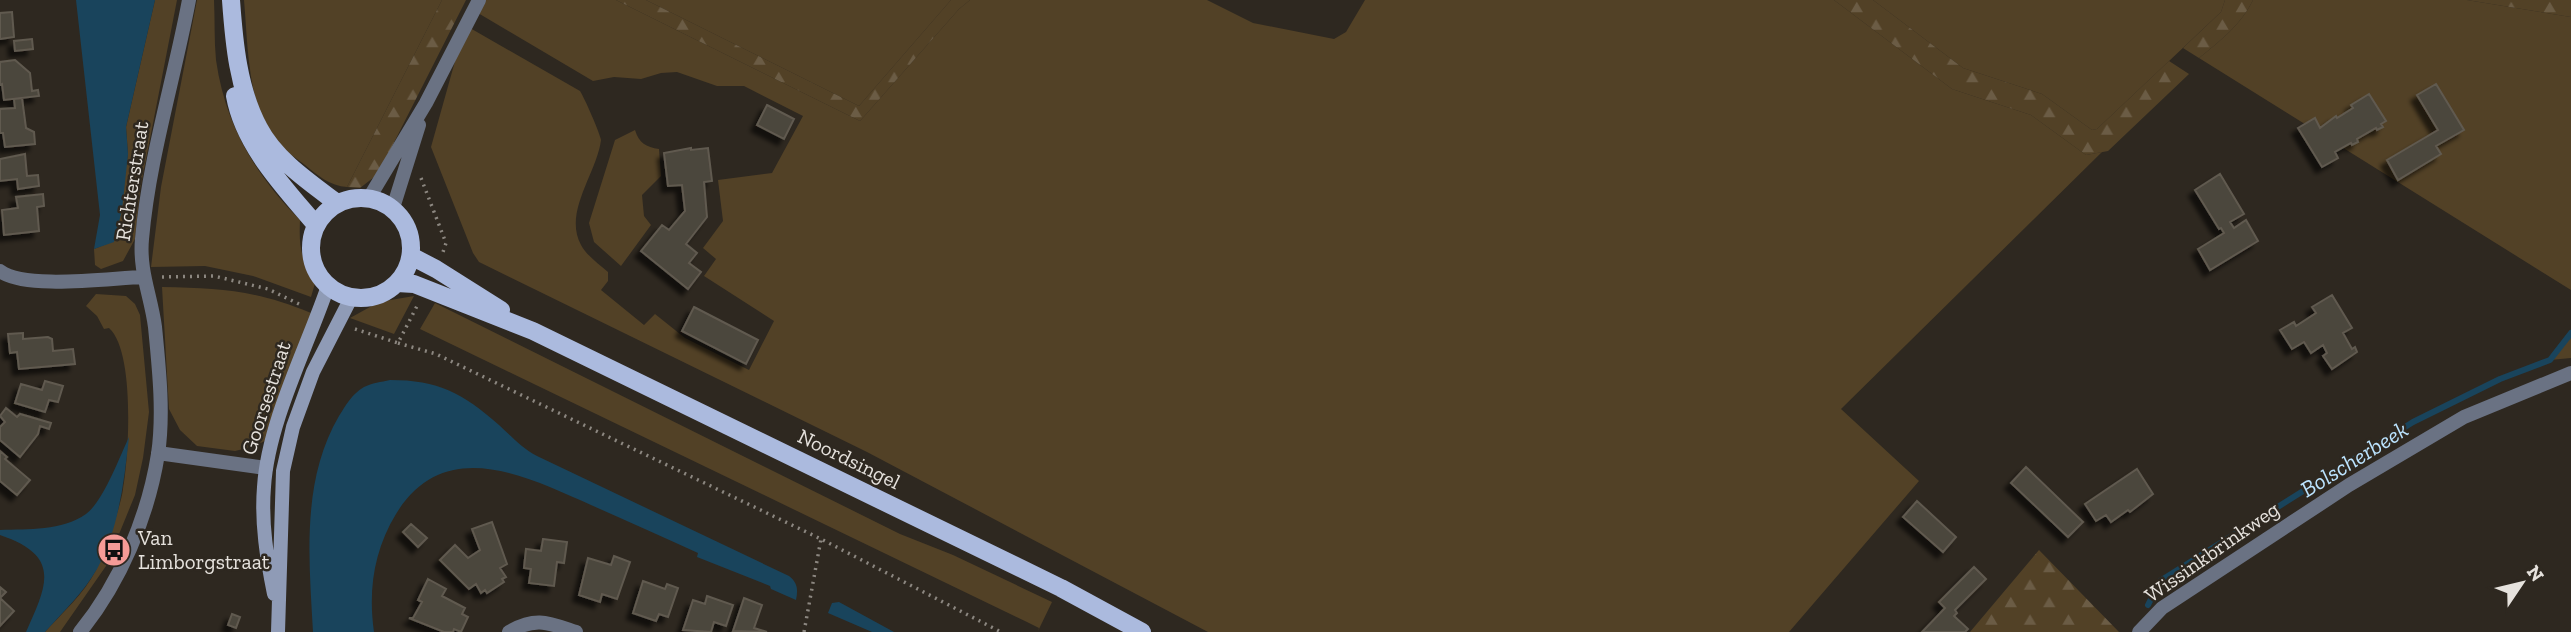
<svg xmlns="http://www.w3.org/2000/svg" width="2571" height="632" font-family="'Zilla Slab',serif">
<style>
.grass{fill:#524126}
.forest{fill:url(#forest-firs)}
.water{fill:#19445c}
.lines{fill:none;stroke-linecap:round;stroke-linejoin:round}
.stream{stroke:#19445c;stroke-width:6}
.building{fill:#4c463c;stroke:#605a50;stroke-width:2;filter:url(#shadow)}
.path{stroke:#8c8780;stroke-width:3.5;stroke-dasharray:2 5;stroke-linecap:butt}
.minor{stroke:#6a7283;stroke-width:14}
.secondary{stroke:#8f9bb6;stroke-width:14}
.primary{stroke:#abbade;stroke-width:18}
.labels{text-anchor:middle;stroke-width:5;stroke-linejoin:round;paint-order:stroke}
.street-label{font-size:21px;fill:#e6e2dd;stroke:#2e2820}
.poi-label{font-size:21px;fill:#e6e2dd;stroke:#2e2820;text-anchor:start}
.water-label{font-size:23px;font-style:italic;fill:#bce4ff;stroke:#2e2820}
</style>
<defs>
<pattern id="forest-firs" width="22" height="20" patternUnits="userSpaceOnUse" patternTransform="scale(1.75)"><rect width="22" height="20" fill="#524126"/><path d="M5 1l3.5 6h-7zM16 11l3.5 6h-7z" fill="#6b5c45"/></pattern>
<filter id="shadow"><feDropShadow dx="-6" dy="6" stdDeviation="2" flood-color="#0009"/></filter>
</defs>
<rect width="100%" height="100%" fill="#2e2820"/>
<path class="grass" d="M155 0H177L140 190 135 239 123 261 101 269 95 265 94 249 114 241 128 154 126 127Z
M197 0H214C215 20 214 40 216 60 225 124 255 175 300 220 299 246 300 259 316 280L311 297 253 276 205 266 151 267 161 187Z
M244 0H442L347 187C330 186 317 175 305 165 296 158 287 152 279 145 247 111 248 44 244 0Z
M485 0H616L860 121 959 9 970 0H1207L1253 23 1334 39 1346 32 1365 0H1834L1952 89 2031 115 2086 155 2102 152 1841 409 1919 481 1789 632H1208L867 452 479 262 473 253 431 147 459 47 470 28 580 91C584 97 600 133 601 140 597 173 563 212 581 245 587 256 599 264 608 272V281L601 290 644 325 655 314 685 338 749 370 774 321 704 276 716 259 703 248 723 221 718 180 772 173 803 116 744 86H717L677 72 661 73 641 79 614 77 593 81 478 13Z
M646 0H951L859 106Z
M1873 0H2225L2221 12 2097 129 2092 130 2042 94 1963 68Z
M2253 0H2467L2571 17V290L2199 58C2221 40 2240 26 2253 0Z
M635 130C639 143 646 147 659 149L661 176 642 195 644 216 651 225 621 266 594 242 589 223 615 140Z
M162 287C221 288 255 290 311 313L274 436 255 446 235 451 197 446 180 430 169 409Z
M96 294 126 296 135 304 140 315 149 412 143 458 135 495 106 566 60 632H45C62 613 84 594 96 570 104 554 121 506 123 489 129 455 135 351 109 328L104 329 97 316 86 306Z
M414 296 394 334 350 318 379 302Z
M435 303 900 534 953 555 1052 602 1038 631 1039 628 1027 622 420 329Z
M2571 333V358L2550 360Z"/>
<path class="forest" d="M442 0H466L378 174 360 188 347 187Z
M616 0H646L859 106 951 0H970L959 9 860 121Z
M1834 0H1873L1963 68 2042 94 2092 130 2097 129 2169 61 2189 74 2108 151 2086 155 2031 115 1952 89Z
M2225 0H2253C2240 26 2221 40 2199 58L2183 48 2221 12Z
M2467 0H2571V17Z
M2039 550 2119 632H1970Z"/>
<path class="water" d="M76 0H155L126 127 128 154 122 210 114 242 94 249 100 215Z
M390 380C438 380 463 393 499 425 511 436 522 448 537 456L789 576C798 583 798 590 796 600L771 589 770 586 697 557 698 553C663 537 627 521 591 505 527 477 445 434 396 514 374 550 368 590 374 632H313C309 559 301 481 339 416 346 405 352 394 364 387 372 383 381 382 390 380Z
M129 437C124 482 119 528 97 569 83 593 63 612 45 632H26C47 585 62 556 0 535V530C28 529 62 531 86 514 103 502 120 456 129 437Z
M839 602 894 632H872L828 613 832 603Z"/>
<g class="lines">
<path class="stream" d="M2148 605 2160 581 2413 422 2500 379 2550 360 2571 333"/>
</g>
<path class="building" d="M12 12 14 37 0 39V13Z
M32 39 33 49 15 51 14 41Z
M15 60 30 73 32 91 38 90 39 96 4 100 2 84 0 85V62Z
M2436 84 2464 130 2436 146 2441 154 2398 180 2387 160 2438 130 2417 95Z
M2369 94 2386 121 2381 124 2383 127 2377 130 2376 128 2357 139 2358 142 2352 145 2351 143 2335 152 2338 158 2322 167 2298 128 2315 118 2320 128 2336 116 2337 118 2353 108 2351 105Z
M22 98 26 128 34 132 35 144 5 147 3 133H0V109L15 108 14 99Z
M767 105 794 119 784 139 757 125Z
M691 148V150L708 148 712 181 704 182 707 217 686 244 697 253 689 263 701 272 688 289 641 251 662 225 669 230 685 211 682 185 668 186 664 153Z
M25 154 27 176 38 175 39 186 18 189 17 179 0 181V159Z
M2220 174 2244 214 2230 222 2234 228 2246 220 2258 241 2210 270 2198 249 2224 233 2221 228 2219 229 2195 190Z
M43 194 44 206 37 207 39 231 4 235 2 210 18 208 16 197Z
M2332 295 2352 328 2343 333 2352 349 2355 347 2357 352 2332 369 2323 356 2327 353 2323 345 2311 353 2304 342 2292 349 2280 330 2294 322 2296 326 2316 313 2312 307Z
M694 307 758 340 746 364 682 331Z
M23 333V339L48 337 52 339 53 351 73 349 75 364 19 369 17 352 10 353 8 334Z
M45 381 63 386 58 402 49 400 45 412 15 403 21 384 42 390Z
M6 408 17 417 20 414 51 423 49 429 40 426 38 434 20 457 0 440V427L5 422 0 416Z
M0 451 7 457 5 459 30 480 17 495 0 481Z
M2026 467 2083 522 2068 537 2011 483Z
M2137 469 2153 494 2130 512 2128 510 2111 522 2106 515 2096 521 2085 504Z
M1917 501 1956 537 1943 552 1903 517Z
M492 522 507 564 500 568 506 577 502 579 504 582 487 593 485 590 481 593 476 584 469 589 440 560 455 545 468 558 480 550 472 529Z
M411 524 427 538 418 547 403 532Z
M543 539 567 542 564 563 557 562 554 586 529 583 531 569 524 568 526 549 541 551Z
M614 556 630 562 617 599 602 594 600 602 579 595 588 558 611 565Z
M1974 567 1986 579 1955 610 1957 613 1954 616 1968 629 1965 632H1922L1945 608 1939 602Z
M428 579 446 589 442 596 465 608 462 614 468 617 461 632 454 629 453 632H444L409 618H413L422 602 418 600Z
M643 581 665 589 667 584 678 588 668 617 659 614 656 621 633 613Z
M0 587 6 592 0 598 14 611 0 626Z
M707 596 733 605 726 626 714 622 711 632 683 630 693 600 705 604Z
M744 598 762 605 754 628 767 632 733 631Z
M232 614 240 617 236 628 228 625Z"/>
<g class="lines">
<path class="path" d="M421 178 446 243 443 252
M162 277 214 276 268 289 303 306
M355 329 398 343 417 306
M398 343 436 354 821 539 1001 632
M804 632 821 539"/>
<path class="minor" d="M369 198 426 103 479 0
M393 208 419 125
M0 271C25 290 110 278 143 277
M158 453 266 468
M80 632C120 583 148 517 158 454 164 414 159 368 155 327 151 296 139 271 142 239 149 158 174 80 189 0
M509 632C536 616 549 623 576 632
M2139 632 2162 608 2349 485 2464 417 2571 373"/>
<path class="secondary" d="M274 594C267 559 261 523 264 487 268 422 307 348 328 286
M278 632 283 471 293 427 313 372 351 298"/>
<path class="primary" d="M231 0C234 42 238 89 259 128 275 159 309 182 337 203
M235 96C244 146 284 187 316 225
M311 248a50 50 0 1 1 100 0a50 50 0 1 1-100 0Z
M411 256 436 269 501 310
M397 283 414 284 533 331 1061 588 1142 632"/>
</g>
<defs>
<symbol id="bus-disc" viewBox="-11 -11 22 22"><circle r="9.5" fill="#f59b97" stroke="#2e2820"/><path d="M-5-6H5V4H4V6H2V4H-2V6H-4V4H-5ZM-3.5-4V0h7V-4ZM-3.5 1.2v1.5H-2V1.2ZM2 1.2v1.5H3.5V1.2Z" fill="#111"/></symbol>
</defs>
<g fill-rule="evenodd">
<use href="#bus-disc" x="95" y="531" width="38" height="38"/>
</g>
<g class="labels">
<g class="street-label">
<text transform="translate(132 181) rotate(-81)" y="7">Richterstraat</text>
<text transform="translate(266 398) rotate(-72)" y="7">Goorsestraat</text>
<text transform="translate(849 459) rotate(26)" y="7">Noordsingel</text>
<text transform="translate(2212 552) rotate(-35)" y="7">Wissinkbrinkweg</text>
</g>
<g class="poi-label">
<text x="138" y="545">Van<tspan x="138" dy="24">Limborgstraat</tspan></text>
</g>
<g class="water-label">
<text transform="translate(2354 459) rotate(-32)" y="8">Bolscherbeek</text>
</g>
</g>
<g transform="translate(2522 583) rotate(55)" stroke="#2e2820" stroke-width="5" paint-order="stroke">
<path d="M0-5L12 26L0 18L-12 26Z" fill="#e6e2dd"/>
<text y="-10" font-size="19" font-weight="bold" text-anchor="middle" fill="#e6e2dd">N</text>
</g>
</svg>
